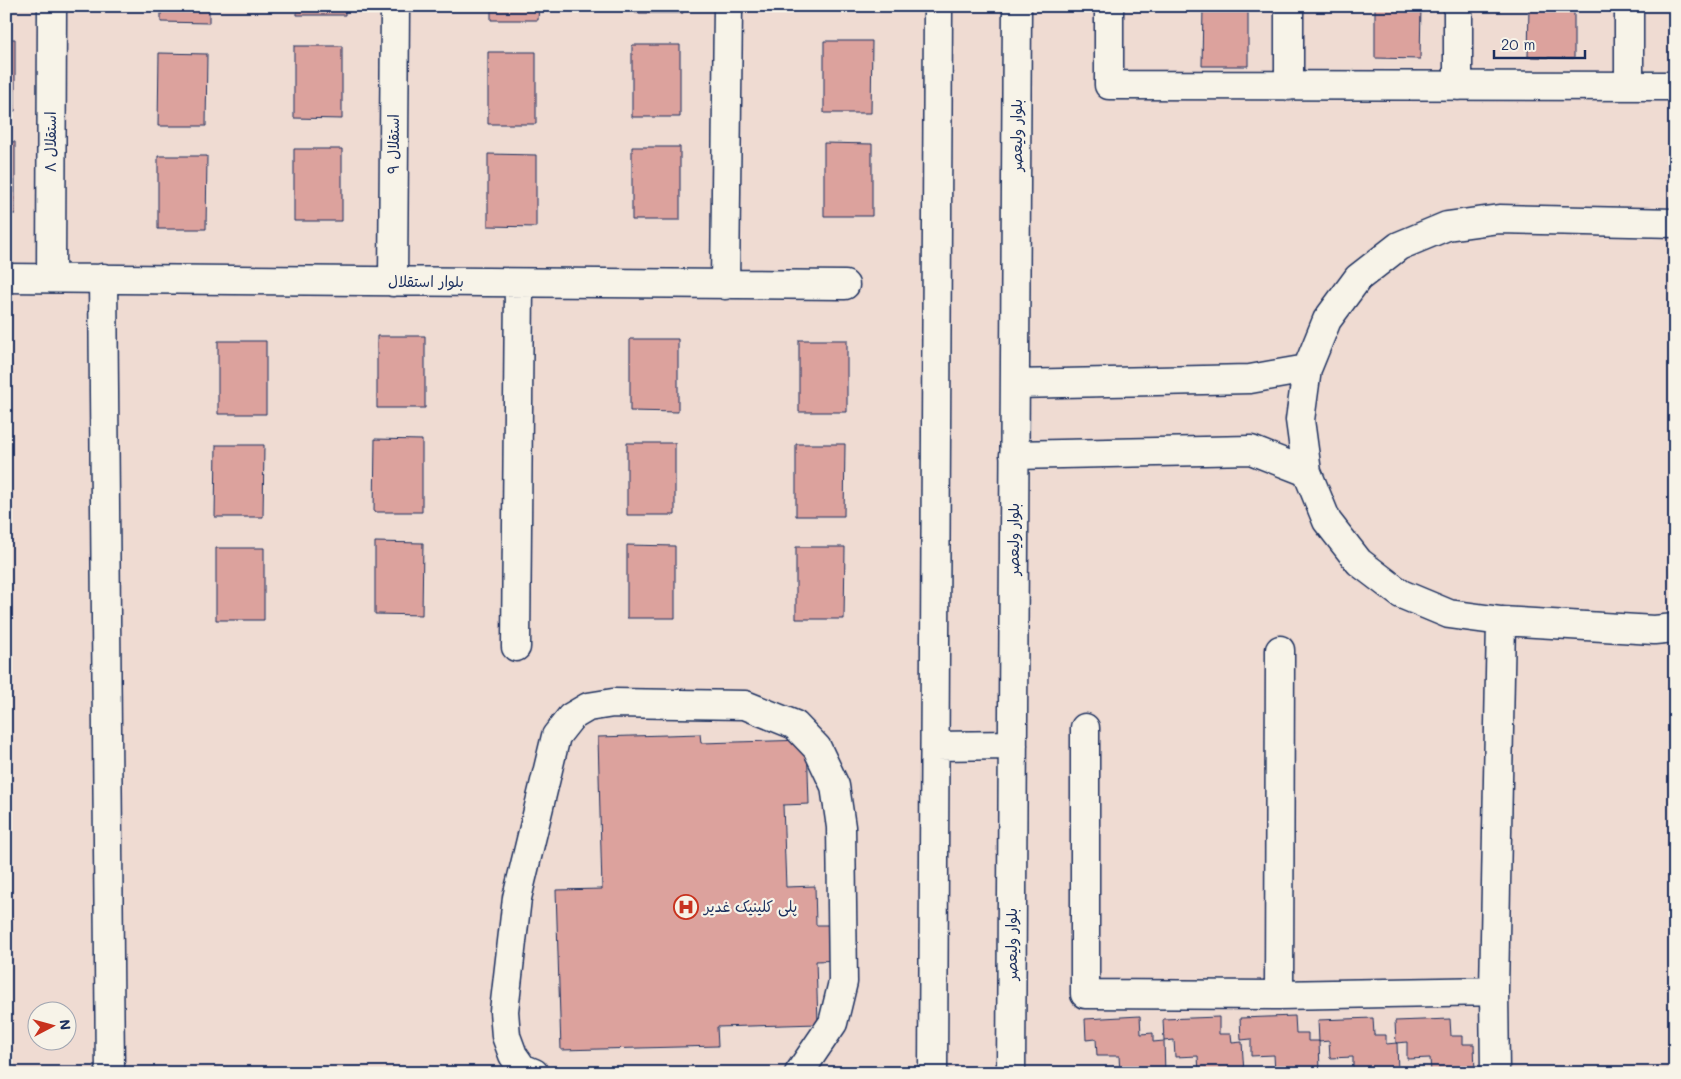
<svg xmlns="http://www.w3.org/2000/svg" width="1681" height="1079" font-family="Mali,'Playpen Sans Arabic',sans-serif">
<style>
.building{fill:#dca29d;stroke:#1b2f5e}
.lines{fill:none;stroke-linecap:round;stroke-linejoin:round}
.minor-casing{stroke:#1b2f5e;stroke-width:31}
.minor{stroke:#f7f3e8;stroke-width:28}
.labels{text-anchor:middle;stroke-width:4.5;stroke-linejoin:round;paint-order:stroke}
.street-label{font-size:15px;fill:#1b2f5e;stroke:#f7f3e8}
.poi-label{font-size:15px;fill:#1b2f5e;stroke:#f7f3e8;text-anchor:start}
</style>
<rect width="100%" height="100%" fill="#efdbd2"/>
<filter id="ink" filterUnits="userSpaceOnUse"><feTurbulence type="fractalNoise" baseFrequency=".02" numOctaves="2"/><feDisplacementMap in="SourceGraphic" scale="10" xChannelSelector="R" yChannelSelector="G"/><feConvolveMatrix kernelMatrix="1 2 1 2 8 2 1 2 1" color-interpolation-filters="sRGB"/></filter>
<g filter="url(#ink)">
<path class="building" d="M161 6H209V23L161 22Z
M297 6H345V15H297Z
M491 6H539L538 20H491Z
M635 6H683V13H635Z
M826 6H874V9H826Z
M1203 6H1248V8L1203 7Z
M1375 6H1421L1420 59 1375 58Z
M1529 6H1574V58L1528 57Z
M1203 7 1248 8V66H1202Z
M6 39H15V111H6Z
M824 41H872L871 113H824Z
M632 45H680V117H632Z
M294 46H342V119L294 118Z
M488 52H536V124H488Z
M159 53 207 54 206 126H158Z
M6 141 15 142V214H6Z
M824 143 872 144V216H824Z
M632 147H680V220H632Z
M294 149H342V221H294Z
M488 154 536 155V227L488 226Z
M158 156H207L206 229H158Z
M377 336H425V408H377Z
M630 339H678V412L630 411Z
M799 340H847V412H799Z
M218 341H266V414H218Z
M375 439 422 440V512H374Z
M627 443H675V515H627Z
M796 444H845L844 516H796Z
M216 445H264L263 517H215Z
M375 542 423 543 422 615 375 614Z
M627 545 675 546V618H627Z
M796 547H845L844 619H796Z
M216 548H264V620H216Z
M700 734 701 743 807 740 809 804 783 805 786 887 815 886 816 925H839L841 960 816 961 818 1024 717 1027 718 1046 561 1050 556 890 602 889 598 737Z
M1140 1016 1141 1034 1153 1033V1042L1164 1041 1165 1073H1120L1119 1056H1097L1096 1039 1086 1040 1085 1019Z
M1295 1016 1296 1033H1308V1041H1319L1320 1073H1275L1274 1055 1251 1056V1039L1241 1040 1240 1018Z
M1219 1017V1034H1231L1232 1043 1242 1042 1244 1073H1199L1198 1056 1175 1057 1174 1040 1164 1041 1163 1019Z
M1373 1018 1374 1035H1386V1044L1397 1043 1398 1073H1353V1057L1330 1058 1329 1041 1319 1042 1318 1020Z
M1450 1019 1451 1036H1463V1044H1474L1475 1073H1431L1430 1058 1407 1059V1042L1396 1043 1395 1021Z"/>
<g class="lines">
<defs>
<path id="minor" d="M1109 6V85L1675 86
M1289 86V6
M1458 86V6
M1629 86V6
M1675 223 1499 219 1447 226 1399 246 1358 278 1327 320 1307 369 1300 420 1307 472 1327 521 1359 562 1401 594 1449 614 1501 621 1654 630 1675 628
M6 278 845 285
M51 278 52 6
M103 278 110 1073
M393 282 395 6
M725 285 728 6
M1015 384 1250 379 1307 369
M1014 455 1251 450 1307 472
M516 647 519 283
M1085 728V994L1279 995 1494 991
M935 746 1013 745
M1279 995 1280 650
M534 1073 522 1068 513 1055 506 1036 504 1011 517 898 556 736 571 717 588 707 613 703 745 705 795 725 817 748 835 786 841 827 843 982 833 1023 799 1073
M933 1073 938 6
M1011 1073 1017 6
M1495 1073 1494 991 1501 621"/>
</defs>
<use href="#minor" class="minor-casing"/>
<use href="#minor" class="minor"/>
</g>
</g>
<defs>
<symbol id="hospital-ring" viewBox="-11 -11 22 22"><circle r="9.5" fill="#f7f3e8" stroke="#c8321e" stroke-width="1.5"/><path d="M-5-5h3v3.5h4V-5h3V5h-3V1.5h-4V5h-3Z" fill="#c8321e"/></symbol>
</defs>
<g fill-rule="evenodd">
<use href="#hospital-ring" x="672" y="893" width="28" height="28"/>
</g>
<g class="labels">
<g class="street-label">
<text transform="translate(1017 135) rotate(-90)" y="5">بلوار ولیعصر</text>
<text transform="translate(51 142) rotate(-90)" y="5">استقلال ۸</text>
<text transform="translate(394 144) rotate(-90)" y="5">استقلال ۹</text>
<text x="426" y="287">بلوار استقلال</text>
<text transform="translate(1014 539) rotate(-90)" y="5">بلوار ولیعصر</text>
<text transform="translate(1012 944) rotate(-90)" y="5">بلوار ولیعصر</text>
</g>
<g class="poi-label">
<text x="704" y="912">پلی کلینیک غدیر</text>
</g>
</g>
<rect width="1681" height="1079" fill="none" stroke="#f7f3e8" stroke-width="25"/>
<rect x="12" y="12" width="1656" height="1054" fill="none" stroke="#1b2f5e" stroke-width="2" filter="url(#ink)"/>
<g transform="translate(52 1026) rotate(84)"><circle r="24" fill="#f7f3e8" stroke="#9fa5b1"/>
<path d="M0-4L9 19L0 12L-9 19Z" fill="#c8321e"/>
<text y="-8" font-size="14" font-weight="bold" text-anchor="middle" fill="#1b2f5e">N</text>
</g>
<path d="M1494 50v8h91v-8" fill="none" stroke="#1b2f5e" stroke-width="2.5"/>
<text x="1501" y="50" font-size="15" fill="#1b2f5e" stroke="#f7f3e8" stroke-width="4" paint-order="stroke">20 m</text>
</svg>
